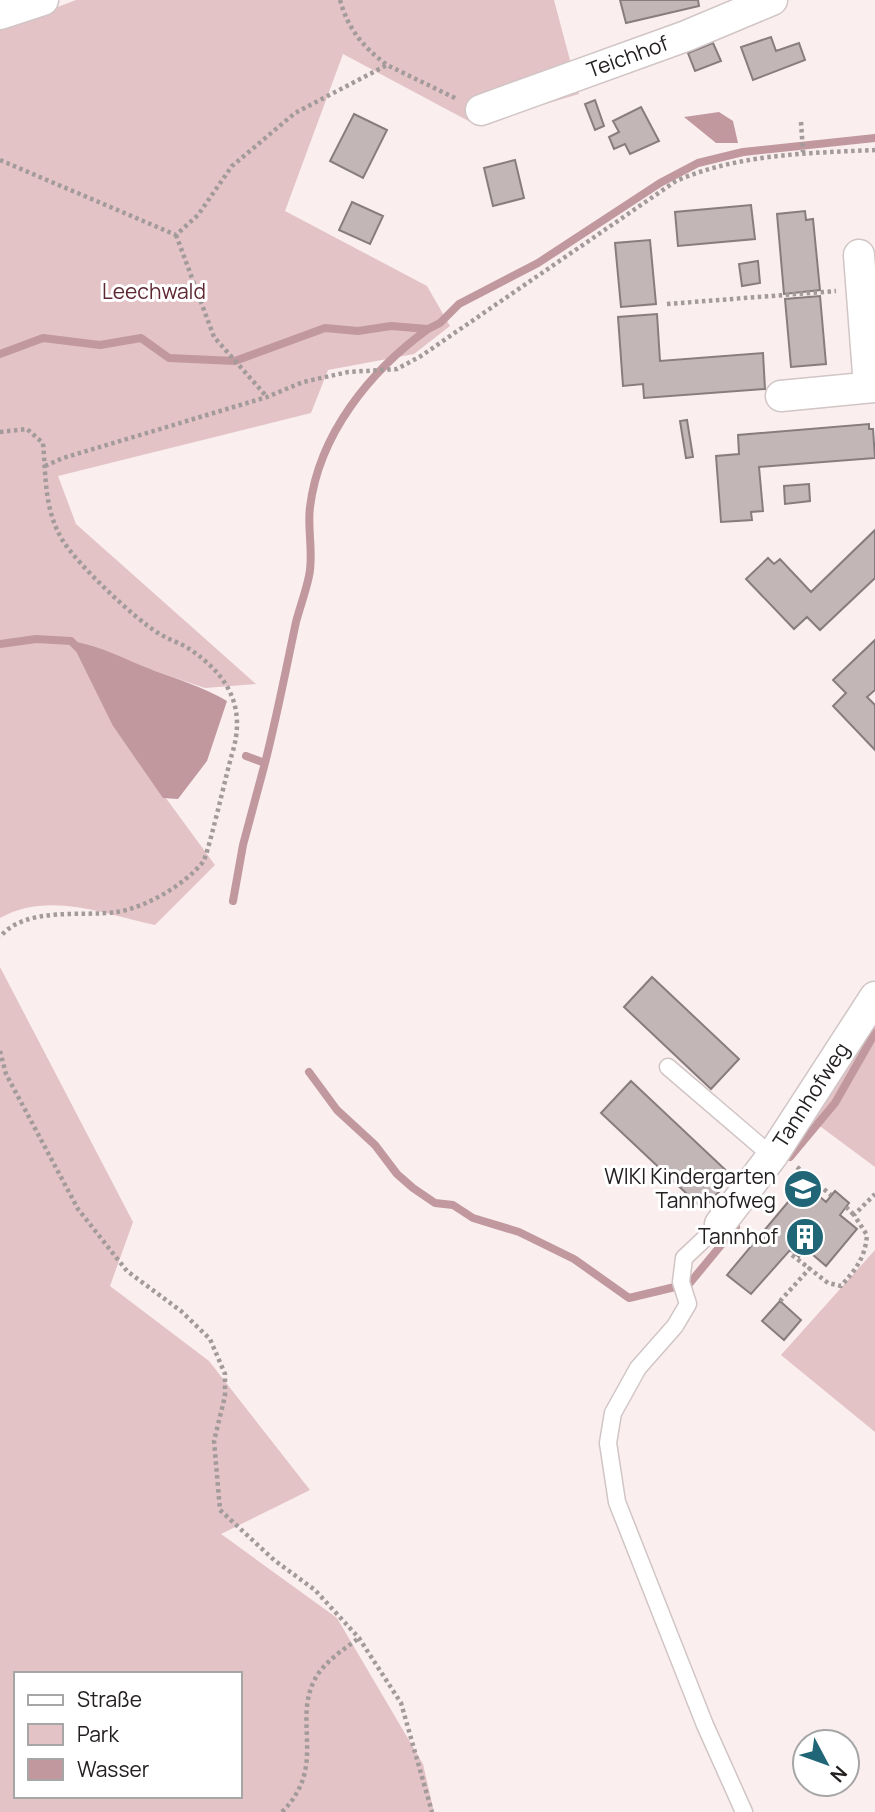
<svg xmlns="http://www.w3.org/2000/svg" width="875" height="1812" font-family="Manrope,sans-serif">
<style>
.green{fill:#e3c3c6;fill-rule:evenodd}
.water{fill:#c1989d}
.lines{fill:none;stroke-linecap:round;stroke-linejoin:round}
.stream{stroke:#c1989d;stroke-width:8}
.building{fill:#c2b6b7;stroke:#887d7e;stroke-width:2}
.lane-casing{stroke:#d1c5c6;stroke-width:19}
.street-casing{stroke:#d1c5c6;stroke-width:33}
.path{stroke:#a39b9b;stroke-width:4.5;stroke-dasharray:3.5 3.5;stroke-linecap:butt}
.lane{stroke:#fff;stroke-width:16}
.street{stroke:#fff;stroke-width:30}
.labels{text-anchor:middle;stroke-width:6;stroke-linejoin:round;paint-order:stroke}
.street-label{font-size:21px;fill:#242020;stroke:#fff}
.park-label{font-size:21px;fill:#5e2832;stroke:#fff}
.poi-label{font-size:21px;fill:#242020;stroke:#fff;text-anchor:end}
</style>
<rect width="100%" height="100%" fill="#faeeef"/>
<path class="green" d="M76 0H554L579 94 476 125 343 54 285 211 427 286 450 326 414 354 328 370 311 413 58 476 76 524 256 684 205 688 152 670 113 726 215 865 155 925C102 914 50 891 0 918V29Z
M0 967 133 1222 110 1286 209 1361 310 1490 221 1534 337 1618 423 1764 434 1812H0ZM16 1674H240V1796H16Z
M875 1021V1167L813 1121Z
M875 1250V1432L781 1355Z"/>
<path class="water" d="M719 112 733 121 738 143H716L684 117Z
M71 641C102 646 126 660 155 671 180 680 203 687 227 701L207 761 178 799 163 798 113 726Z"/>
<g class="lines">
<path class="stream" d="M0 354 43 338 100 345 141 338 169 358 235 361 325 328 358 331 391 326 428 329 440 323 459 304 538 263 660 183 698 163 743 152 875 138
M0 644 36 639 71 641 78 648
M246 756 265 763C277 716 286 669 296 622 300 607 306 591 309 576 314 554 307 529 310 507 319 434 370 371 428 329
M233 901 243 845 265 763
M309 1072 337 1110 375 1145 397 1174 413 1188 435 1203 453 1205 473 1218 519 1232 574 1259 629 1298 675 1287
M790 1157 835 1103 875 1033
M689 1284 736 1227"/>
</g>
<path class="building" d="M620 0H698L699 6 626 23Z
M771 37 776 51 799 43 805 60 753 80 741 47Z
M713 43 721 61 695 71 688 53Z
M595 100 604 126 595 130 585 104Z
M641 107 659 141 630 154 625 144 614 149 609 137 619 132 613 121Z
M354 114 387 130 363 178 330 161Z
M515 160 524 198 493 206 484 168Z
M352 202 383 216 370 244 339 230Z
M751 205 755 239 678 246 675 212Z
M805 211 806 220 813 219 820 290 784 294 777 214Z
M650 240 656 304 621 307 615 243Z
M758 261 760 283 742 286 739 264Z
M820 296 826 364 791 367 785 299Z
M657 314 660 361 763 353 765 389 644 398 643 384 623 386 618 317Z
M687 420 693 457 686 458 680 421Z
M869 424V429H873L875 458 759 467 763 511 751 512 752 520 721 522 716 456 739 454 738 435Z
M809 484 810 501 785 504 784 486Z
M875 530V578L820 630 807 617 794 629 746 579 768 558 774 564 780 559 811 592Z
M875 640V690L867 697 875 705V750L833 706 846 693 833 680Z
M652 977 739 1059 711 1089 624 1007Z
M631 1081 733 1177 703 1209 601 1113Z
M804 1183 826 1202 835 1191 849 1203 840 1215 857 1229 826 1266 806 1249 799 1257 790 1250 751 1294 727 1275Z
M780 1301 801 1320 784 1340 762 1321Z"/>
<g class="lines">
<defs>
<path id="lane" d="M668 1067 772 1156
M720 1224 684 1258 681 1282 688 1304 675 1326 638 1368 613 1413 608 1443 617 1502 705 1725 744 1812"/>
<g id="street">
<path d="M0 14 43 0"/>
<path id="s1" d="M481 110 686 36 772 0"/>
<path d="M859 255 869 387"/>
<path d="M781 396 875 387"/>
<path id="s2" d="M720 1224 772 1156 875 997"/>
</g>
</defs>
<use href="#lane" class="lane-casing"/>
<use href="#street" class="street-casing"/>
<path class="path" d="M340 0C348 29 363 47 387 65
M801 122 803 152
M0 160 176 235 198 215 232 166 295 113 387 65 457 99
M176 235 214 337 267 397
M667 304 836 291
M0 432 27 429 43 443C46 477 44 510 63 541 78 565 134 618 158 633 169 640 181 643 191 650 230 677 246 709 232 754 227 771 208 855 203 862 184 885 147 907 117 912 82 917 25 906 0 937
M45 466 63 458 267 397 303 382 348 372 397 369 421 356 676 181C738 154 808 153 875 150
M0 1051 6 1074 78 1209 127 1271 181 1311 210 1339 225 1374V1396L214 1441 220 1510 274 1560 315 1590 359 1638 401 1703 432 1812
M797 1167 831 1195
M846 1207 854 1215
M792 1255 828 1283 841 1286C856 1269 865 1258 867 1235L854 1215 875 1194
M780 1301 811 1267
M282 1812C328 1766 292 1722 315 1679 325 1661 343 1650 359 1638"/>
<use href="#lane" class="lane"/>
<use href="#street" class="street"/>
</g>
<defs>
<symbol id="school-disc" viewBox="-11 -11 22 22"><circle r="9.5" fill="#216677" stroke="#fff"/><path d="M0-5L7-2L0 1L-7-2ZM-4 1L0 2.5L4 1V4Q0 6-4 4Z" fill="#fff"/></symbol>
<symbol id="building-disc" viewBox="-11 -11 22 22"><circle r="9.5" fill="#216677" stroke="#fff"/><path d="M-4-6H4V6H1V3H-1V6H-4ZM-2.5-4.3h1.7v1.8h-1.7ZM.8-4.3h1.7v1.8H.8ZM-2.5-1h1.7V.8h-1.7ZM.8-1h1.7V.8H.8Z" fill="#fff"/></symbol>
</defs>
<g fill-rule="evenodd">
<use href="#school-disc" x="781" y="1167" width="44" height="44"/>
<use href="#building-disc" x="783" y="1215" width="44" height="44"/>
</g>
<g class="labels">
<g class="street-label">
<text dy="7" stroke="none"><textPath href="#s1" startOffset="156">Teichhof</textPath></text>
<text dy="7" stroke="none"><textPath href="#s2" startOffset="158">Tannhofweg</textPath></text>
</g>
<g class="park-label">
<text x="154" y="299">Leechwald</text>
</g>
<g class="poi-label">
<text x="776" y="1184">WIKI Kindergarten<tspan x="776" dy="24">Tannhofweg</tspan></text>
<text x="778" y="1244">Tannhof</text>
</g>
</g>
<rect x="14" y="1672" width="228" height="126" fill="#ffffff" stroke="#a7a6a6" stroke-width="2"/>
<rect x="28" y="1695" width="35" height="10" fill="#ffffff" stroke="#a7a6a6" stroke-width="2"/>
<text x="77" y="1707" font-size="21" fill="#242020">Straße</text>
<rect x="28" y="1724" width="35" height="21" fill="#e3c3c6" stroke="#a7a6a6" stroke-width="2"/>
<text x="77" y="1742" font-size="21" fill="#242020">Park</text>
<rect x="28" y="1759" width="35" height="21" fill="#c1989d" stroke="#a7a6a6" stroke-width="2"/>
<text x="77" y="1777" font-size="21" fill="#242020">Wasser</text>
<g transform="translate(826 1763) rotate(131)"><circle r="33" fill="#ffffff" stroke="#a7a6a6" stroke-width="2"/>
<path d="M0-5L12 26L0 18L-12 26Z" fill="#216677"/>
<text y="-10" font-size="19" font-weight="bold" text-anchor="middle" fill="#242020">N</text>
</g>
</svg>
